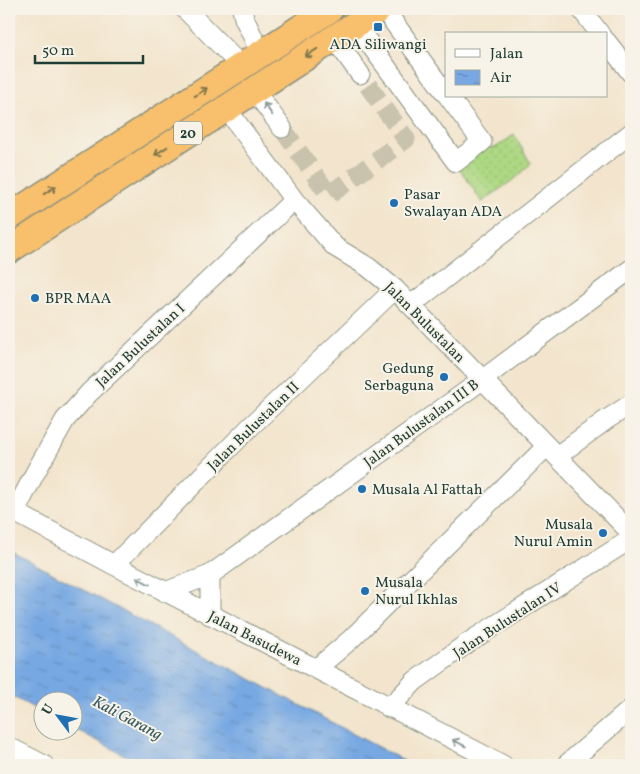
<svg xmlns="http://www.w3.org/2000/svg" width="640" height="774" font-family="Vollkorn,serif">
<style>
.grass{fill:url(#grass-dots);stroke:#668a5c}
.water{fill:url(#water-ripples);stroke:#4b728b}
.lines{fill:none;stroke-linecap:round;stroke-linejoin:round}
.minor-tunnel{stroke:#c9c3ae;stroke-width:19;stroke-dasharray:19 9;stroke-linecap:butt}
.minor-casing{stroke:#899180;stroke-width:21}
.highway-casing{stroke:#899180;stroke-width:29}
.minor{stroke:#fff;stroke-width:19}
.highway{stroke:#f8bf6c;stroke-width:26}
.oneway{stroke:#81784d}
.oneway2{stroke:#8f9e9a}
.poi-dot{fill:#1f6fb2;stroke:#f7f3e8;stroke-width:2}
.labels{text-anchor:middle;stroke-width:4;stroke-linejoin:round;paint-order:stroke}
.shield{fill:#f7f3e8;stroke:#60746a;stroke-width:1}
.shield-label{font-size:14px;font-weight:bold;fill:#1f3d34}
.poi-label{font-size:15px;fill:#1f3d34;stroke:#f7f3e8;text-anchor:start}
.street-label{font-size:15px;fill:#1f3d34;stroke:#f7f3e8}
.water-label{font-size:16px;font-style:italic;fill:#355860;stroke:#f7f3e8}
</style>
<defs>
<pattern id="grass-dots" width="8" height="8" patternUnits="userSpaceOnUse" patternTransform="scale(1.25)"><rect width="8" height="8" fill="#aed883"/><path d="M2 2h.1M6 6h.1" fill="none" stroke="#95ba72" stroke-width="1.8" stroke-linecap="round"/></pattern>
<pattern id="water-ripples" width="26" height="14" patternUnits="userSpaceOnUse" patternTransform="scale(1.25)"><rect width="26" height="14" fill="#77a8e2"/><path d="M2 4q2-2 4 0t4 0M15 11q2-2 4 0t4 0" fill="none" stroke="#618ab8"/></pattern>
</defs>
<rect width="100%" height="100%" fill="#f7f3e8"/>
<filter id="ink" filterUnits="userSpaceOnUse"><feTurbulence type="fractalNoise" baseFrequency=".02" numOctaves="2"/><feDisplacementMap in="SourceGraphic" scale="10" xChannelSelector="R" yChannelSelector="G"/><feConvolveMatrix kernelMatrix="1 2 1 2 8 2 1 2 1" color-interpolation-filters="sRGB"/></filter>
<filter id="wash" filterUnits="userSpaceOnUse"><feTurbulence type="fractalNoise" baseFrequency=".0096" numOctaves="4" result="noise"/><feDisplacementMap in="SourceGraphic" scale="20" xChannelSelector="R" yChannelSelector="G"/><feGaussianBlur stdDeviation="1.12" result="paint"/><feColorMatrix in="noise" values="0 0 0 0 0 0 0 0 0 0 0 0 0 0 0 0 0 1.4 0 .05"/><feComposite in="paint" operator="in"/></filter>
<g filter="url(#wash)">
<rect width="100%" height="100%" fill="#f3e5cd"/>
<path class="grass" d="M514 135 531 164 517 177 482 202 458 166 485 147 495 148Z"/>
<path class="water" d="M9 550 376 746 412 765H144L73 728 72 702H42V712L9 695Z"/>
</g>
<g filter="url(#ink)">
<g class="lines">
<path class="minor-tunnel" d="M282 128 329 195 406 139 360 74"/>
<defs>
<path id="minor" d="M185 9 241 66
M242 9 244 18 261 54
M384 9 446 94
M581 9 600 34
M355 24 456 162 482 142 448 96
M334 38 360 74
M606 41 631 73
M254 90 282 128
M226 108 294 200 335 247 368 267 395 289 631 533
M411 305 631 133
M557 456 606 420 631 404
M9 509 114 565 503 765
M15 512 35 473 65 420 89 393 294 200
M114 565 249 428 395 289
M165 592 210 575 471 388 631 269
M210 615V575
M316 669 350 640 547 446
M389 708 415 681 469 642 631 539
M9 747 44 765
M566 765 631 709"/>
<path id="highway" d="M9 217 330 9
M9 250 379 9"/>
</defs>
<use href="#minor" class="minor-casing"/>
<use href="#highway" class="highway-casing"/>
<use href="#minor" class="minor"/>
<use href="#highway" class="highway"/>
</g>
<defs><path id="oneway-shaft" d="M-6 0H5M1.5-3L5.5 0L1.5 3" fill="none" stroke-width="1.6" stroke-linecap="round" stroke-linejoin="round" transform="scale(1.25)"/></defs>
<g class="oneway">
<use href="#oneway-shaft" transform="translate(311 53) rotate(147)"/>
<use href="#oneway-shaft" transform="translate(201 92) rotate(-33)"/>
<use href="#oneway-shaft" transform="translate(161 151) rotate(147)"/>
<use href="#oneway-shaft" transform="translate(50 190) rotate(-33)"/>
</g>
<g class="oneway2">
<use href="#oneway-shaft" transform="translate(268 109) rotate(-125)"/>
<use href="#oneway-shaft" transform="translate(143 581) rotate(-153)"/>
<use href="#oneway-shaft" transform="translate(459 743) rotate(-153)"/>
</g>
</g>
<g class="poi-dot">
<rect x="373" y="22" width="10" height="10" rx="2.5"/>
<circle cx="394" cy="203" r="5"/>
<circle cx="35" cy="298" r="5"/>
<circle cx="444" cy="377" r="5"/>
<circle cx="362" cy="489" r="5"/>
<circle cx="603" cy="533" r="5"/>
<circle cx="365" cy="591" r="5"/>
</g>
<g class="labels">
<rect class="shield" x="174" y="121.5" width="28" height="23" rx="4"/>
<g class="shield-label">
<text x="188" y="138">20</text>
</g>
<g class="poi-label">
<text x="378" y="49" text-anchor="middle">ADA Siliwangi</text>
<text x="404" y="199">Pasar<tspan x="404" dy="17">Swalayan ADA</tspan></text>
<text x="45" y="303">BPR MAA</text>
<text x="434" y="373" text-anchor="end">Gedung<tspan x="434" dy="17">Serbaguna</tspan></text>
<text x="372" y="494">Musala Al Fattah</text>
<text x="593" y="529" text-anchor="end">Musala<tspan x="593" dy="17">Nurul Amin</tspan></text>
<text x="375" y="587">Musala<tspan x="375" dy="17">Nurul Ikhlas</tspan></text>
</g>
<g class="street-label">
<text transform="translate(425 322) rotate(45)" y="5">Jalan Bulustalan</text>
<text transform="translate(140 345) rotate(-43)" y="5">Jalan Bulustalan I</text>
<text transform="translate(421 423) rotate(-36)" y="5">Jalan Bulustalan III B</text>
<text transform="translate(253 426) rotate(-44)" y="5">Jalan Bulustalan II</text>
<text transform="translate(507 620) rotate(-33)" y="5">Jalan Bulustalan IV</text>
<text transform="translate(255 638) rotate(27)" y="5">Jalan Basudewa</text>
</g>
<g class="water-label">
<text transform="translate(128 717) rotate(28)" y="6">Kali Garang</text>
</g>
</g>
<rect width="640" height="774" fill="none" stroke="#f7f3e8" stroke-width="30"/>
<rect x="445" y="32" width="162" height="65" fill="#f7f3e8" stroke="#a1aaa0"/>
<rect x="455" y="49" width="25" height="8" fill="#ffffff" stroke="#a1aaa0"/>
<text x="490" y="58" font-size="15" fill="#1f3d34">Jalan</text>
<rect x="455" y="70" width="25" height="15" fill="url(#water-ripples)" stroke="#a1aaa0"/>
<text x="490" y="82" font-size="15" fill="#1f3d34">Air</text>
<g transform="translate(58 716) rotate(302)"><circle r="24" fill="#f7f3e8" stroke="#a1aaa0"/>
<path d="M0-4L9 19L0 12L-9 19Z" fill="#1f6fb2"/>
<text y="-8" font-size="14" font-weight="bold" text-anchor="middle" fill="#1f3d34">U</text>
</g>
<path d="M35 55v8h108v-8" fill="none" stroke="#1f3d34" stroke-width="2.5"/>
<text x="42" y="55" font-size="15" fill="#1f3d34" stroke="#f7f3e8" stroke-width="4" paint-order="stroke">50 m</text>
</svg>
